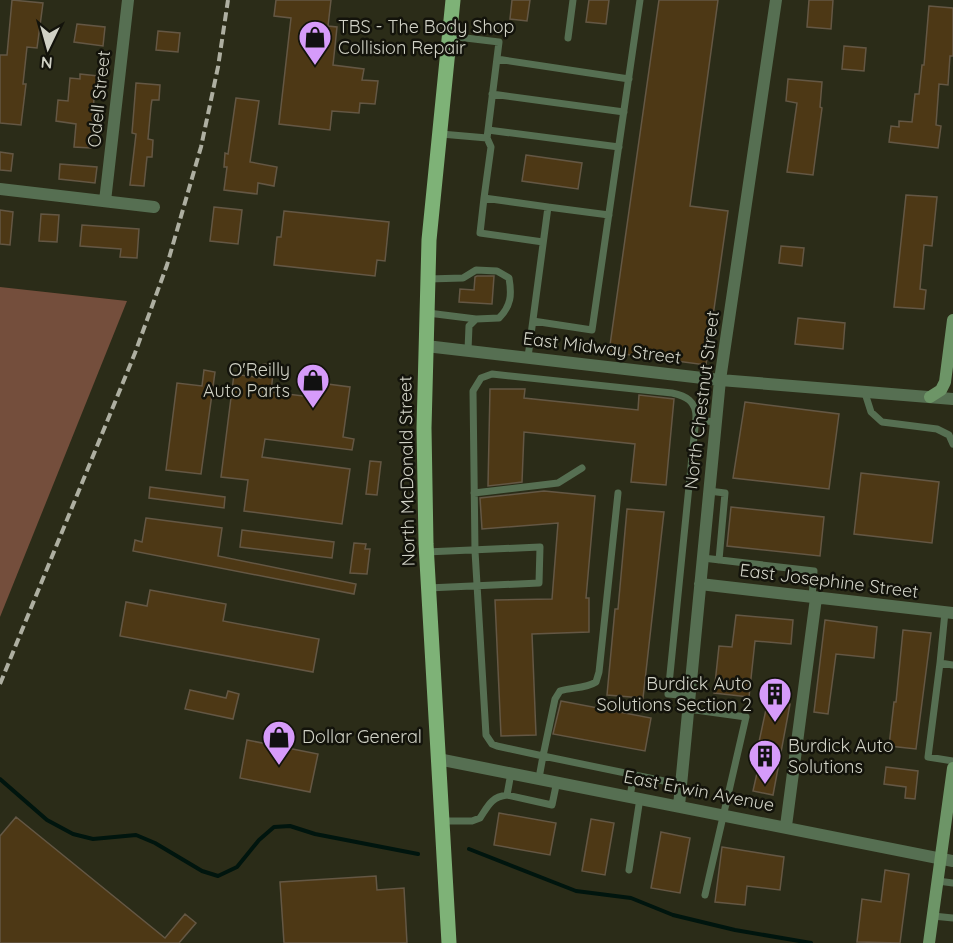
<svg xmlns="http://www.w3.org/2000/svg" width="953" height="943" font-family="Quicksand,sans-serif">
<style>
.forest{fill:#744e3c}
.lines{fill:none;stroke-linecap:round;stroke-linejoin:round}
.stream{stroke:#00150e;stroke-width:4}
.building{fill:#4d3815;stroke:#645744;stroke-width:1.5}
.lane{stroke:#566f52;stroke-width:7}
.street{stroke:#566f52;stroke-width:12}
.secondary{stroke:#6d9567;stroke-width:12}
.primary{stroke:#7eb277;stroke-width:15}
.rail{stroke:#aeafa1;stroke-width:4;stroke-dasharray:9 4.5;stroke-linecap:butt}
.labels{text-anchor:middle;stroke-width:5;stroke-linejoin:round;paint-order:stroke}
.poi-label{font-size:18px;fill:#d1d2c6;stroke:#13130b;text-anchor:start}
.street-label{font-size:18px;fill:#d1d2c6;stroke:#13130b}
</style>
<rect width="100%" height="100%" fill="#2b2c18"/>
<path class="forest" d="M0 287 127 301 0 617Z"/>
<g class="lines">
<path class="stream" d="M0 779 47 820 73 834 93 839 136 835 155 843 202 871 218 876 237 867 259 840 274 827 290 826 315 834 418 854
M469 849 576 891 631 898 673 915 735 930 811 943"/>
</g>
<path class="building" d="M12 0 43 3 37 48 27 47 23 84H26L21 125 0 123V55H7Z
M276 0H331L328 26 337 27 333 65 364 69 362 80 378 81 375 104 360 103 359 113 332 111 330 130 279 124 291 18 274 16Z
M512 0H530L527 21 510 19Z
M589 0H609L606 24 586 22Z
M659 0H718L690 206 728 211 706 365 609 352Z
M809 0H833L831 29 807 27Z
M929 6 953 8V56H950L948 85 939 84 936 125 941 126 938 148 889 142 891 126 899 127V121L912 122 915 94H919L922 65H924Z
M77 24 105 27 103 46 74 42Z
M158 31 180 33 178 52 156 50Z
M844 46 866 48 864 71 842 69Z
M80 74 98 76 96 98 94 97 91 148 74 147 76 124 56 121 58 100 68 101 70 78 80 79Z
M788 79 822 82 820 107 822 108 813 175 787 172 797 103 786 101Z
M136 83 160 85 159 100H152L151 106 148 139 153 140 152 157H147L144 186 130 185 136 134 132 133Z
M236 98 259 101 250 162 277 167 274 186 258 183 257 194 224 190 227 167H224L225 153 228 154Z
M0 152 13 154 11 171 0 170Z
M526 155 582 163 578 189 522 181Z
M60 164 97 167 95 183 59 179Z
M906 195 937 197 932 246 924 245 920 289 926 290 924 309 894 307Z
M214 207 242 210 238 244 210 241Z
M0 210 13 212 10 245 0 244Z
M284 211 389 222 385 261 377 260 375 276 274 265 277 237H281Z
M41 214 59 215 57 242 39 241Z
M82 225 139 229 137 258 120 257 121 249 80 246Z
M781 246 804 248 802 266 779 263Z
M477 276H494L492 304 459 302 460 289 474 290 475 277Z
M798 318 845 323 843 349 795 344Z
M263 364 274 365 271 392 303 396 305 381 350 387 343 437 354 439 352 450 265 439 262 457 350 469 342 524 244 511 248 480 221 477 234 374 261 378Z
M204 370 215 372 201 474 166 470 177 383 202 386Z
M490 389H525L524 398 638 410 639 395 674 399 666 485 631 482 635 444 524 432 522 482 488 486Z
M745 402 839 414 829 489 733 478Z
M370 461 381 462 377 495 366 494Z
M861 473 939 482 932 543 854 534Z
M150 487 225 497 224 508 149 498Z
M544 491 595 496 586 598H589V632L532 634 536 735 501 736 495 600 552 599 558 523 482 529 480 498Z
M731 507 824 517 820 556 727 546Z
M627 509 664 512 643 698 607 695 615 609H618Z
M146 518 222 528 218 556 356 584 354 594 133 551 135 540 142 542Z
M242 530 334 542 332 558 240 547Z
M354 543 366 544 365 549H370L367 574 350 573Z
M150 590 226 604 223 621 319 639 313 672 120 636 126 602 147 606Z
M736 615 793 620 791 644 755 641 749 697 714 693 719 646 732 647Z
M825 620 877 627 874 658 836 654 828 714 814 712Z
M903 630 931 633 916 749 889 746 894 702H896Z
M190 690 226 698 228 691 239 694 233 719 185 709Z
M768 700 790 704 773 795 753 791 764 742H759Z
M561 701 651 718 645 751 553 734Z
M247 740 318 754 310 792 240 778Z
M886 767 918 771 915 799 905 798 906 787 884 784Z
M499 813 556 823 550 855 494 845Z
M16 817 165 938 185 914 196 923 179 943H0V836Z
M591 819 614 823 605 875 582 871Z
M661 832 690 838 680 893 651 888Z
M722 847 784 857 780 890 747 886 745 905 715 902Z
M885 870 909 874 900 943 857 942 862 899 881 902Z
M376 876 377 890 404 888 407 943H284L280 882Z"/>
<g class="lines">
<path class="lane" d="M449 36 499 42 487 138
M568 38 573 0
M497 59 629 79
M492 94 624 112
M488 130 619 147
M441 134 487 138 491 147 484 198 548 207 528 357
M484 198 480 233 543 242
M548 207 609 215
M428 279 463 278 476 270 497 271 509 278C512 295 511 306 499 318L476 319 469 326 468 350
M428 313 476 319
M533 321 592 330 640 0
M864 390 871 412 882 422 937 429 949 435 953 444
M696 420 716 422
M709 491 725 493 719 560
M474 493 558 483 582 468
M618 493 599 672 596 682C585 689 571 687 560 691L555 699 543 756 497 746 492 744 486 735 475 551 473 391 481 378 492 374 672 393C686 396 696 401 696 417L668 694 690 696
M426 552 540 547 539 583 428 588
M703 558 814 571 812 597
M940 663 945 612
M953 665 940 663 928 757 953 761
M688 709 746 717 705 895
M539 778 543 756 664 781
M507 795 511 773
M630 796 634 775
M442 821H472L480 818C488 806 491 797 507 795L552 805 557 781
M629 870 640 798
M938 881 953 883
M933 916 953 918"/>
<path class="street" d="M0 189 154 207
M105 201 128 0
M426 346 720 380 953 399
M700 584 953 613
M438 759 953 861
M679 806 720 380 776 0
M786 826 816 598"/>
<path class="secondary" d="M930 397 941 390 945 382 953 320
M929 943 953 768"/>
<path class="primary" d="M449 943 426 544 424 428 429 240 453 0"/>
<path class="rail" d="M0 684 135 353 167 265 201 147 218 67 228 0"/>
</g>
<defs>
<symbol id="shop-pin" viewBox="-11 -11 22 30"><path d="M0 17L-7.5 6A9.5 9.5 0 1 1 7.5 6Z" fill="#d69bfa" stroke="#13130b"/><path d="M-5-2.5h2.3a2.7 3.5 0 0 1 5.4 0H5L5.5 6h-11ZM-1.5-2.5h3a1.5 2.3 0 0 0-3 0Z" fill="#111"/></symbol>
<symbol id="building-pin" viewBox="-11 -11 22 30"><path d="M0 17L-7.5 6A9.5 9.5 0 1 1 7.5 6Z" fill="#d69bfa" stroke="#13130b"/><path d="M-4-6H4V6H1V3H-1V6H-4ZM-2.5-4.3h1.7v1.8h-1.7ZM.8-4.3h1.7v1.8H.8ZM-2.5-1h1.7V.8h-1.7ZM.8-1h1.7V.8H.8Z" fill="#111"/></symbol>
</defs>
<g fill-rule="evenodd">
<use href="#shop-pin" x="296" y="18" width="38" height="52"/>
<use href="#shop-pin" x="294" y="361" width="38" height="52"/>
<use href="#building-pin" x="756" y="675" width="38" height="52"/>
<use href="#shop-pin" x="260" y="718" width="38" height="52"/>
<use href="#building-pin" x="746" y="737" width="38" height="52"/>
</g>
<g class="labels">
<g class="poi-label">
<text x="338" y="33">TBS - The Body Shop<tspan x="338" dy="21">Collision Repair</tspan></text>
<text x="290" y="376" text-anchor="end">O'Reilly<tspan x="290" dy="21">Auto Parts</tspan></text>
<text x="752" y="690" text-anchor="end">Burdick Auto<tspan x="752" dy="21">Solutions Section 2</tspan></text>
<text x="302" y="743">Dollar General</text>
<text x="788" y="752">Burdick Auto<tspan x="788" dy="21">Solutions</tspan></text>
</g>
<g class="street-label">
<text transform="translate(99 99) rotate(-84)" y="6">Odell Street</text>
<text transform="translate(602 348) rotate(7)" y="6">East Midway Street</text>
<text transform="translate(702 400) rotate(-83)" y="6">North Chestnut Street</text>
<text transform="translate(407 471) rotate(-91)" y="6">North McDonald Street</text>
<text transform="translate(829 581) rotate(7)" y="6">East Josephine Street</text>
<text transform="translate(699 791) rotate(11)" y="6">East Erwin Avenue</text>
</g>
</g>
<g transform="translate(48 48) rotate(185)" stroke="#13130b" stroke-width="4.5" paint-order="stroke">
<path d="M0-4.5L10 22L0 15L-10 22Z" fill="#d1d2c6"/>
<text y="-9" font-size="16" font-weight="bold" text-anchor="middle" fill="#d1d2c6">N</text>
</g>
</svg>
